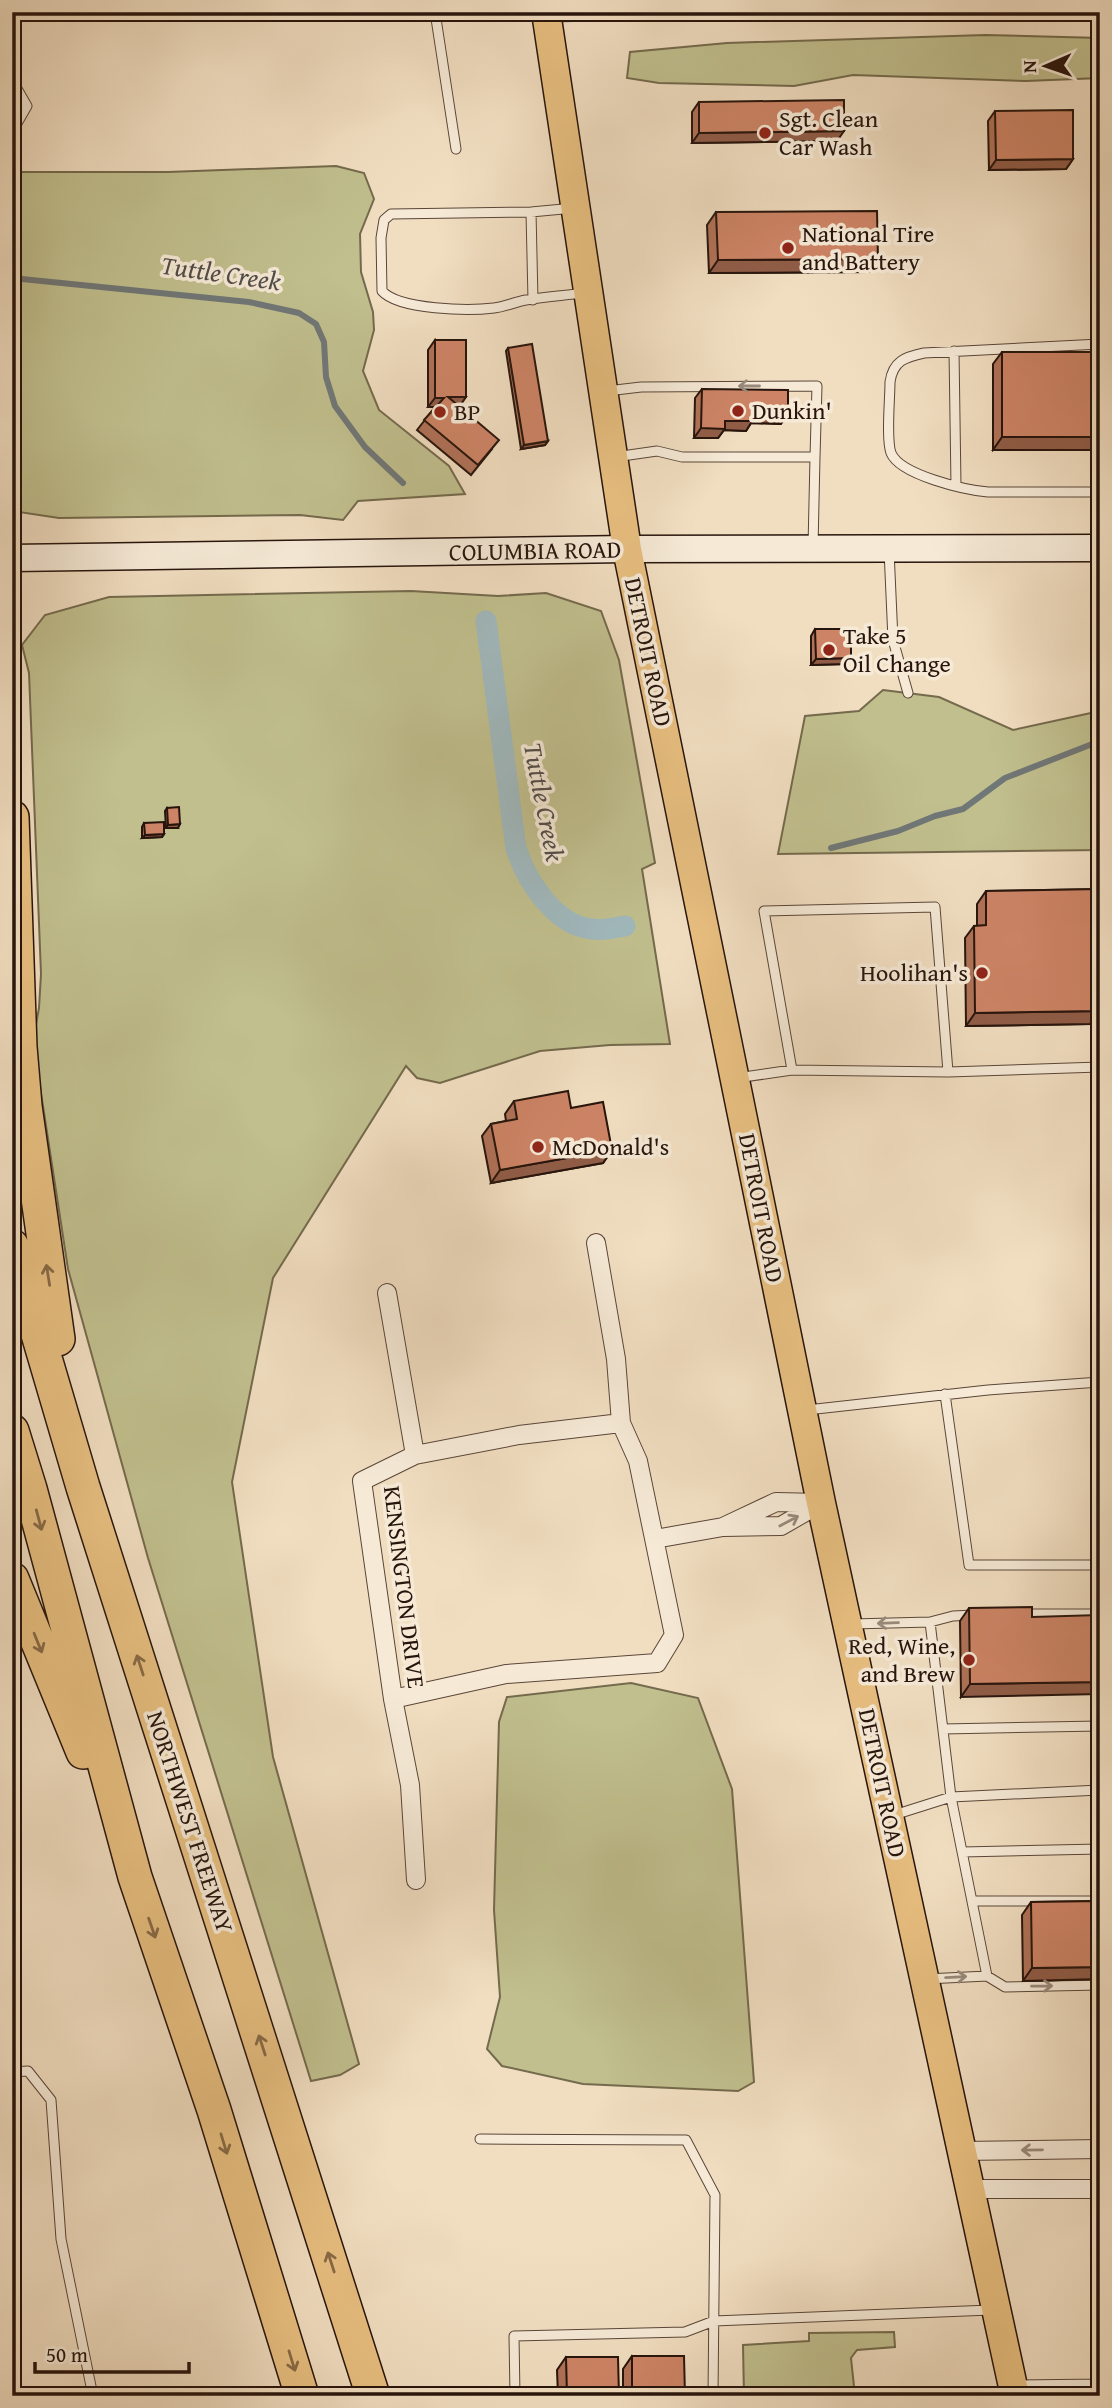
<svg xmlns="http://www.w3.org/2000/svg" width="1112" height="2408" font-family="'Gentium Book Plus',serif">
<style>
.green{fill:#c1bf8e;stroke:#746a4d;stroke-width:2}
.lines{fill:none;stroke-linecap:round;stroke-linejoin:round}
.stream{stroke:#707777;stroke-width:6}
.canal{stroke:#a0b9be;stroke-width:21}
.service-casing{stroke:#5a4639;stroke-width:11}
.minor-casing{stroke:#5a4639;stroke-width:20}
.secondary-casing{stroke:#27140c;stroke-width:29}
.primary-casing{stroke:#27140c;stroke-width:31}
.motorway-casing{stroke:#27140c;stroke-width:36}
.service{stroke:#f6ead7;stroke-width:9}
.minor{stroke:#f6ead7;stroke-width:18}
.secondary{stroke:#f6ead7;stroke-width:26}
.primary{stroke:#e8bf80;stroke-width:28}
.motorway{stroke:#e8bf80;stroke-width:33}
.wall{fill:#b07258;stroke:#27140c;stroke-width:2}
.shaded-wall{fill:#905c47;stroke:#27140c;stroke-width:2}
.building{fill:#cd8466;stroke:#27140c;stroke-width:2}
.oneway{stroke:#998a7c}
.oneway2{stroke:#886a46}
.poi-dot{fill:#8f2418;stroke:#f6ead7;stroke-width:2.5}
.labels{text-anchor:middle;stroke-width:7;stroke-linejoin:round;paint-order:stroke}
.poi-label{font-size:24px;fill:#27140c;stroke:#f6ead7;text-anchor:start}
.street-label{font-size:24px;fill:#27140c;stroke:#f6ead7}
.water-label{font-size:26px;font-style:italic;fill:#514e4a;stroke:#f6ead7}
</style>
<rect width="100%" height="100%" fill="#f1dec1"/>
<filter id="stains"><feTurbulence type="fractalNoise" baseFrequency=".00286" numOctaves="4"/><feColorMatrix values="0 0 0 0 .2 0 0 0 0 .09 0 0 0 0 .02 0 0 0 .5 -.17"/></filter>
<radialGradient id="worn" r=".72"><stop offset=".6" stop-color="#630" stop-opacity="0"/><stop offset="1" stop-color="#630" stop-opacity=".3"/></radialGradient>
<path class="green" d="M985 35 1100 38V78L1026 81 853 75 794 86 659 83 627 78 630 52 727 43Z
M336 166 364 173 374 199 360 234 361 272 373 312 374 330 363 371 379 410 449 466 465 494 358 501 343 520 300 515 59 518 12 511V172H168Z
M411 591 498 596 546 593 601 611 619 660 655 863 642 869 670 1044 610 1045 540 1051 440 1083 417 1078 406 1066 273 1278 232 1482 273 1757 359 2064 340 2075 311 2081 148 1558 68 1269 33 1041 39 1008 41 974 29 673 22 645 45 615 109 597Z
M883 690 939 697 1013 730 1100 711V850L778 854 805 716 859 711Z
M631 1683 698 1698 732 1789 754 2082 738 2091 583 2084 502 2066 487 2049 500 1997 494 1910 499 1722 507 1697Z
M894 2332 895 2347 857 2350 851 2358 855 2396H744L743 2345 809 2341V2333Z"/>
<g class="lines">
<path class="stream" d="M12 278 249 302 299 313 316 324 324 342 326 377 335 406 365 447 403 483
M831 848 898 831 935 816 963 809 1005 778 1100 741"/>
<path class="canal" d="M486 621 516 848C526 880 555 926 592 929 603 931 614 928 625 926"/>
<defs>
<path id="service" d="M435 12 456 149
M551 17 780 12
M12 80 27 106 12 132
M574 208 531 212 391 214 384 220 381 238 382 291C399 310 469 311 494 308 504 307 515 302 526 300 545 297 566 295 585 293
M531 212 533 300
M1100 344 924 353C905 357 893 361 890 382 890 399 886 439 891 453 900 475 965 490 988 492H1100
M954 351 956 486
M607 391 641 387 817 386 815 457
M615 457 657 451 682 457H815L813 547
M889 550 893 640 908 693
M792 1070 764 911 935 907 948 1072
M737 1078 792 1070 948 1072 1100 1067
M945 1394 969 1565H1100
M807 1410 988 1390 1100 1382
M1019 1614H1100
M852 1624 930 1622 953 1616 974 1615
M943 1729 1100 1726
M894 1815 951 1797 930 1622
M962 1852 1100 1849
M972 1901H1100
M987 1976 951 1797 1100 1790
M926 1979 987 1976 1005 1987 1100 1985
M12 2072 28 2071 51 2100 61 2239 93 2396
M480 2139 686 2140 715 2195 713 2396
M1097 2384 1100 2333
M1018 2385 1100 2384
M515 2396 514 2336 685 2332 714 2321 991 2310"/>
<path id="minor" d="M387 1293 415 1455
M655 1539 723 1527 781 1526 821 1503 776 1502 723 1527
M393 1699 506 1674 657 1663 674 1635 638 1461 621 1423 616 1359 596 1243
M416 1880 410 1785 393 1699 362 1481 415 1455 519 1435 621 1423
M961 2151 1100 2149
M970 2189H1100"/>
<path id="secondary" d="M12 558 627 549 1100 548"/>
<path id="primary" d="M546 12 627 549 821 1503 1015 2396"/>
<path id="motorway" d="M12 817 20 1047 25 1106 58 1339
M12 1246 83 1487 373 2396
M12 1431 30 1489 135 1877 214 2110 302 2396
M12 1579 83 1752"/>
</defs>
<use href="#service" class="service-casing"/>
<use href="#minor" class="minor-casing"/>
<use href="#secondary" class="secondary-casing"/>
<use href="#primary" class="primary-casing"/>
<use href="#motorway" class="motorway-casing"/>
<use href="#service" class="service"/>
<use href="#minor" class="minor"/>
<use href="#secondary" class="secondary"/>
<use href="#primary" class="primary"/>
<use href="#motorway" class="motorway"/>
</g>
<path class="wall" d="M699 102 837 141 692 143V112Z
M995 111 1073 159 1066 169 989 170 988 121Z
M716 212 869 272 709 273 707 225Z
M435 340 459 407 492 449 471 475 417 430 435 407H428V350Z
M508 348 548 441 545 445 521 449 506 351Z
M1002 352H1100L993 450V364Z
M702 389 781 424 751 423 746 431 724 430 718 438H694L695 398Z
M815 629 851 658 847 664 811 665V636Z
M167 808 178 828H166L165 811Z
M144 823 164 834 162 837 142 838V827Z
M1100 889V940H1098L1090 1024 966 1026 965 938 974 926H977V904L986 891Z
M514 1101 571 1108 612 1150 603 1163 491 1183 482 1136 491 1124 506 1121 505 1114Z
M969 1608 1032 1617 961 1697 960 1621Z
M1100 1901V1979L1023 1981 1022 1915 1031 1902Z
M632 2356 685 2396H623V2369Z
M566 2357 619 2396H558L557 2370Z"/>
<path class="shaded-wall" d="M844 131 837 141 692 143 699 133Z
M1073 159 1066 169 989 170 996 160Z
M878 259 869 272 709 273 718 260Z
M448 397H466L459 407Z
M435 398H444L437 407H428Z
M753 414H788L781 424 751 423 746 431 724 430 718 438H694L701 428 725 421Z
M1002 437H1100V450H993Z
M548 441 545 445 521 449 524 445Z
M851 658 847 664 811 665 816 659Z
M180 824 178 828H166L168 825Z
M164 834 162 837 142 838 145 835Z
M1098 927H1100V940H1089Z
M1099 1011 1090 1024 966 1026 975 1013Z
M612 1150 603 1163 491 1183 500 1170Z
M1100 1682V1694L961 1697 970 1684Z
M1100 1967V1979L1023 1981 1032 1968Z"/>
<path class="building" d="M844 100V131L699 133V102Z
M1073 110V159L996 160 995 111Z
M877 211 878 259 718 260 716 212Z
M435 340H466V397H448L499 440 478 465 424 420 444 398H435Z
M532 344 548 441 524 445 508 348Z
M1002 352H1100V437H1002Z
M702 389 788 390V414H753V421H725V429L701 428Z
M815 629H851V658L816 659Z
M179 807 180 824 168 825 167 808Z
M164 822V834L145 835 144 823Z
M1100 889V927H1098L1099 1011 975 1013 974 926 986 925V891Z
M568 1091 571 1108 603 1102 612 1150 500 1170 491 1124 517 1119 514 1101Z
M1032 1607V1617L1100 1615V1682L970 1684 969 1608Z
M1100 1901V1967L1032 1968 1031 1902Z
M632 2356H684L685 2396H632Z
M566 2357H618L619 2396H567Z"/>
<defs><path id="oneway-shaft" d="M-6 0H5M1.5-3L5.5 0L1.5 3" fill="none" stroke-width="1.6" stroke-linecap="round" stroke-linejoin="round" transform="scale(1.75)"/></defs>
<g class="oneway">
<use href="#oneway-shaft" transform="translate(749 386) rotate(180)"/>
<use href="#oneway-shaft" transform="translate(789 1521) rotate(-28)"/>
<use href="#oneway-shaft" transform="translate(888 1623) rotate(178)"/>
<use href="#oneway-shaft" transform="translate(956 1977) rotate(-3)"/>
<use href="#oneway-shaft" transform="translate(1042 1986) rotate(-1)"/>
<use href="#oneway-shaft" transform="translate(1032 2150) rotate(179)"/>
</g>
<g class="oneway2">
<use href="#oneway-shaft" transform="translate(48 1275) rotate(-99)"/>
<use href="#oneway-shaft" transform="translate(39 1520) rotate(75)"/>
<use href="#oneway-shaft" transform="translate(38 1643) rotate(68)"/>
<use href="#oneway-shaft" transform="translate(140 1665) rotate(-108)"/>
<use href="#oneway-shaft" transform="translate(152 1928) rotate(71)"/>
<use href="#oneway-shaft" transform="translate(262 2045) rotate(-108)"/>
<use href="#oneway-shaft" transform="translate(224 2144) rotate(73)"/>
<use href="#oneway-shaft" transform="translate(331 2262) rotate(-108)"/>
<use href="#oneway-shaft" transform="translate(292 2361) rotate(73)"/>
</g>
<g class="poi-dot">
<circle cx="765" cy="133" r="7"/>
<circle cx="788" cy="248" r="7"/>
<circle cx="738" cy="411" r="7"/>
<circle cx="440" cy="412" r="7"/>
<circle cx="829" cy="650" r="7"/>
<circle cx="982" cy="973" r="7"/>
<circle cx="538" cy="1147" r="7"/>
<circle cx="969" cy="1660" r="7"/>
</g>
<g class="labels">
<g class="poi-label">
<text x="779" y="127">Sgt. Clean<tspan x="779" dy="28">Car Wash</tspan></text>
<text x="802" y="242">National Tire<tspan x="802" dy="28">and Battery</tspan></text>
<text x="752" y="419">Dunkin'</text>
<text x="454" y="420">BP</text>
<text x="843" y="644">Take 5<tspan x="843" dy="28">Oil Change</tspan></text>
<text x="968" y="981" text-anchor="end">Hoolihan's</text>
<text x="552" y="1155">McDonald's</text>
<text x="955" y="1654" text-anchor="end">Red, Wine,<tspan x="955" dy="28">and Brew</tspan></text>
</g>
<g class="street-label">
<text transform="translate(535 551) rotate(-1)" y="8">COLUMBIA ROAD</text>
<text transform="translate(648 652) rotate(78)" y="8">DETROIT ROAD</text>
<text transform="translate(761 1208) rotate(79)" y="8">DETROIT ROAD</text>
<text transform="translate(404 1587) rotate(83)" y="8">KENSINGTON DRIVE</text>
<text transform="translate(882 1783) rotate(78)" y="8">DETROIT ROAD</text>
<text transform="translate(190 1822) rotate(72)" y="8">NORTHWEST FREEWAY</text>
</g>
<g class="water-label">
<text transform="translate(221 273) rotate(8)" y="9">Tuttle Creek</text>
<text transform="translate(544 802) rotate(79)" y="9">Tuttle Creek</text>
</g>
</g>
<rect width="1112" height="2408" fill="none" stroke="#f1dec1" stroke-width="42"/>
<rect x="14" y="14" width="1084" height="2380" fill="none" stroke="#27140c" stroke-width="3.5"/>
<rect x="21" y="21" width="1070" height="2366" fill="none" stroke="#27140c" stroke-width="2"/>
<g transform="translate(1046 66) rotate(268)" stroke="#f6ead7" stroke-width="5" paint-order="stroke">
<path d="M0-5L12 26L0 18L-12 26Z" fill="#27140c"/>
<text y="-10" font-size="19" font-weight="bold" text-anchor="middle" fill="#27140c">N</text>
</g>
<path d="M35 2362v10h154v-10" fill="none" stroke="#27140c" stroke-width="3.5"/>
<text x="46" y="2362" font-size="21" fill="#27140c" stroke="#f6ead7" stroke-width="5" paint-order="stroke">50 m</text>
<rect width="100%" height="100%" filter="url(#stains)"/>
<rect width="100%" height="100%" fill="url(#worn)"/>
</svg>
